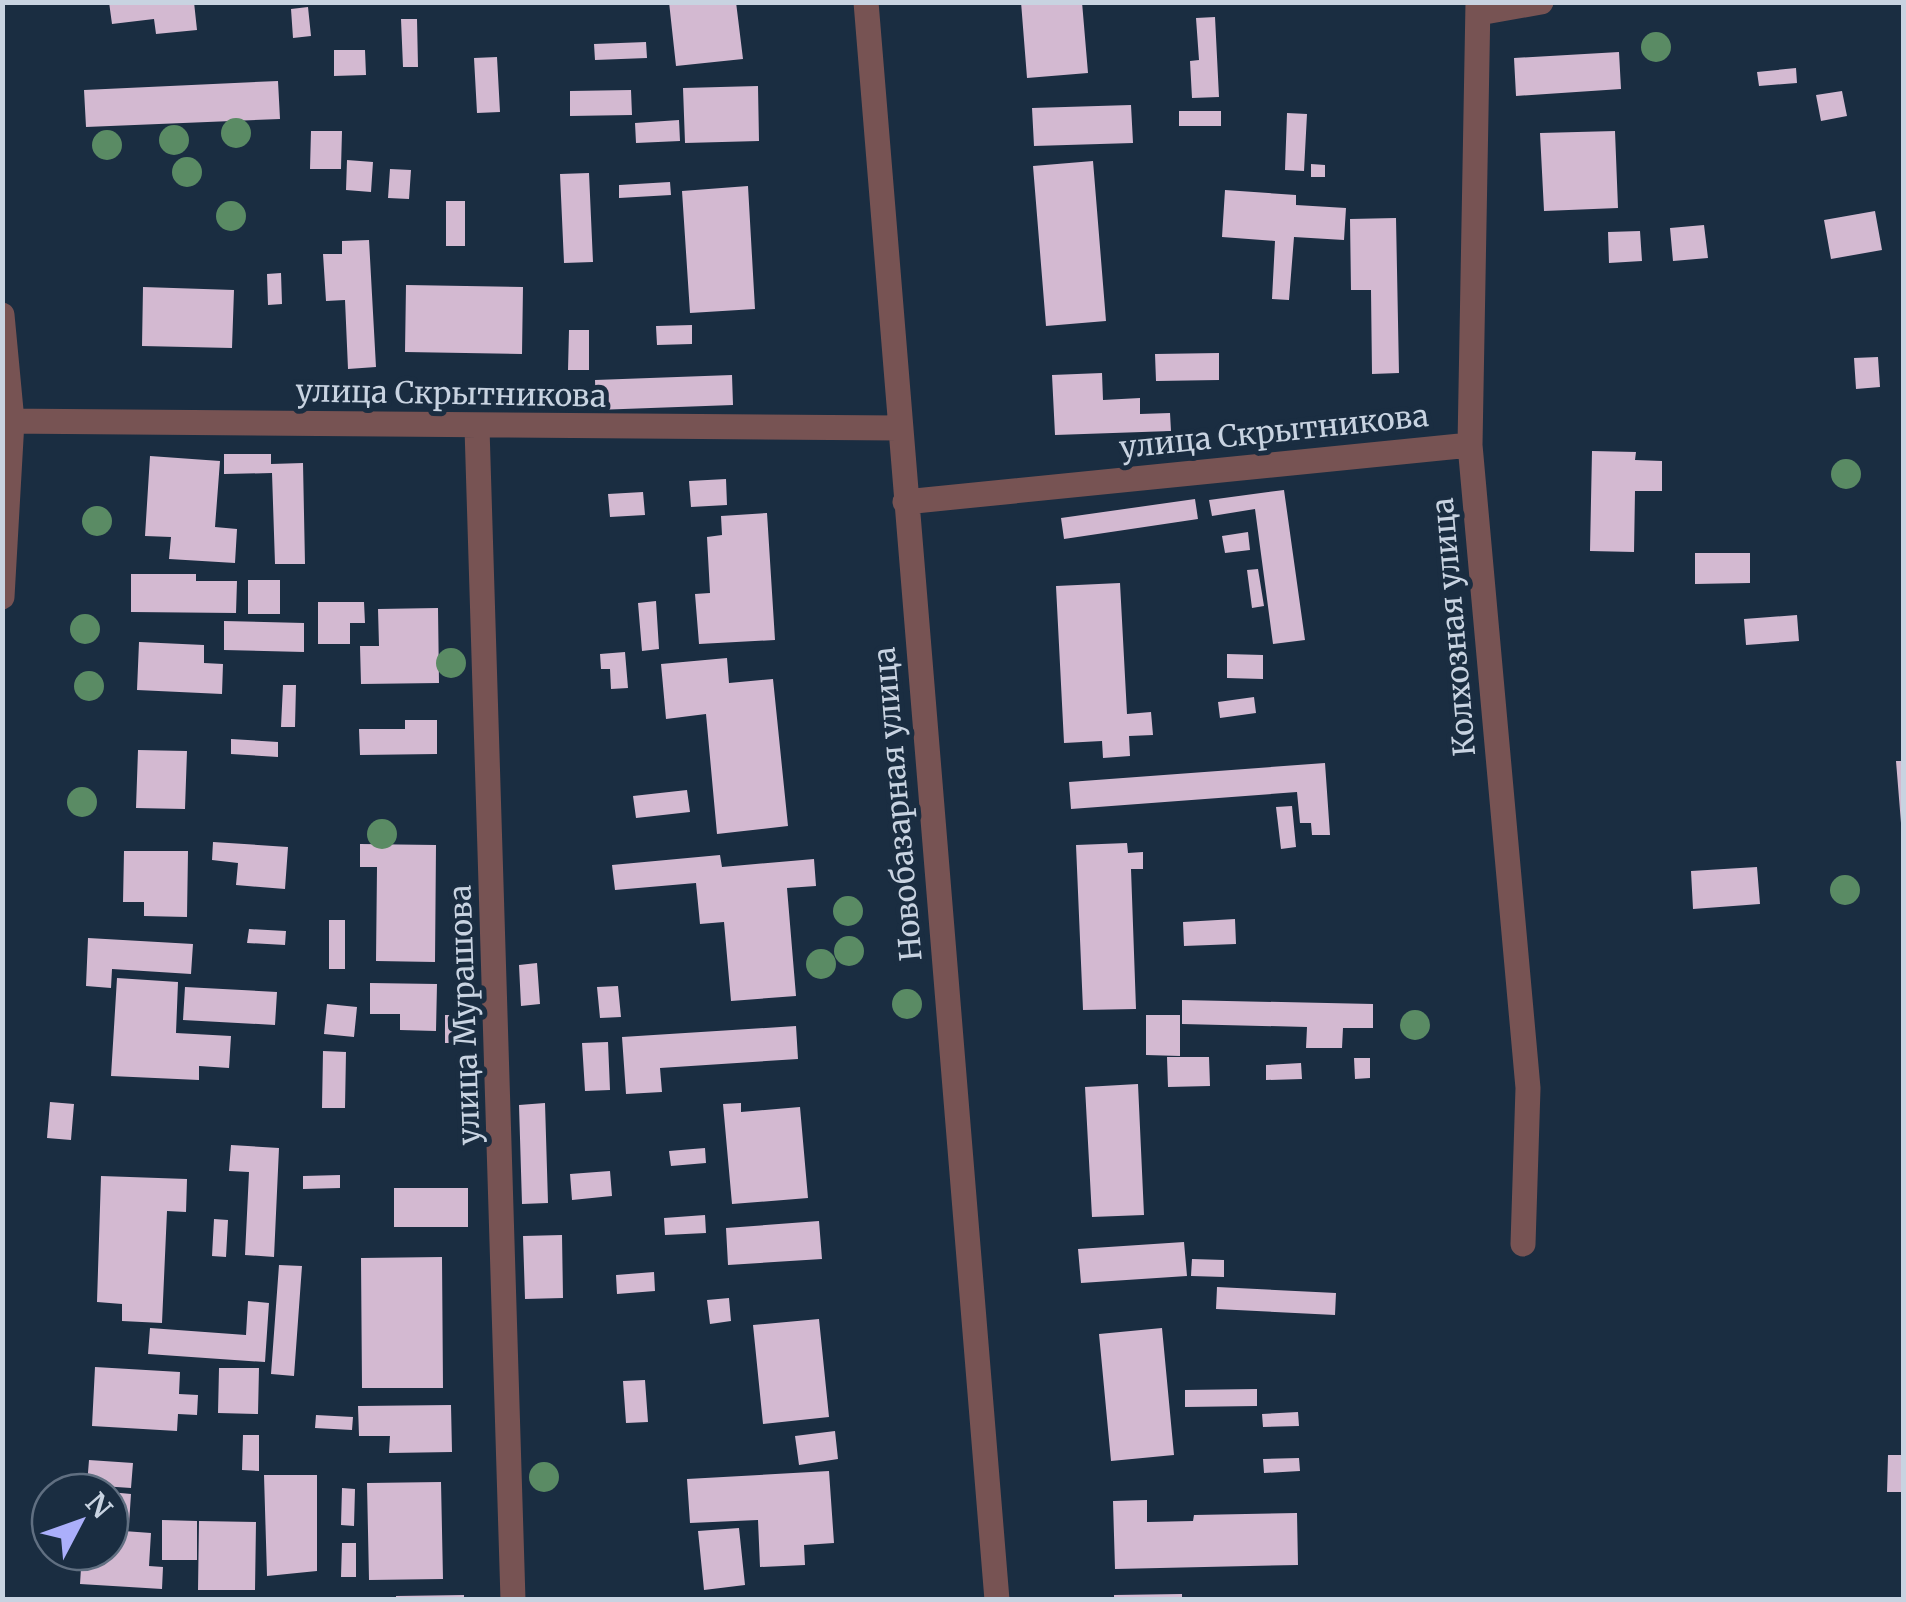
<svg xmlns="http://www.w3.org/2000/svg" width="1906" height="1602" font-family="Merriweather,serif">
<style>
.building{fill:#d3b9d1}
.lines{fill:none;stroke-linecap:round;stroke-linejoin:round}
.minor{stroke:#775353;stroke-width:25}
.tree{fill:#5a8b64}
.labels{text-anchor:middle;stroke-width:10;stroke-linejoin:round;paint-order:stroke}
.street-label{font-size:30px;fill:#c8d3e1;stroke:#1a2d41}
</style>
<rect width="100%" height="100%" fill="#1a2d41"/>
<path class="building" d="M109 2H194L197 30 156 34 154 19 112 24Z
M669 2H736L743 59 676 66Z
M1021 2H1082L1088 73 1027 78Z
M308 7 311 36 293 38 291 9Z
M1215 17 1219 97 1192 98 1190 61 1199 60 1196 18Z
M401 19H417L418 67H403Z
M646 42 647 58 595 60 594 44Z
M334 50H365L366 75 334 76Z
M1619 52 1621 89 1516 96 1514 58Z
M497 57 500 112 477 113 474 58Z
M1796 68 1797 83 1759 86 1757 72Z
M278 81 280 119 86 127 84 90Z
M758 86 759 141 685 143 683 88Z
M631 90 632 115 570 116V91Z
M1842 91 1847 116 1821 121 1816 95Z
M1131 105 1133 143 1034 146 1032 108Z
M1179 111H1221V126H1179Z
M1287 113 1307 114 1304 171 1285 170Z
M679 120 680 141 636 143 635 123Z
M311 131H342L341 169H310Z
M1615 131 1618 208 1544 211 1540 133Z
M347 160 373 162 371 192 346 190Z
M1093 161 1106 321 1046 326 1033 166Z
M1311 164 1325 165V177H1311Z
M390 169 411 170 409 199 388 198Z
M589 173 593 262 564 263 560 174Z
M670 182 671 195 619 198V185Z
M748 186 755 309 690 313 682 191Z
M1225 190 1296 195V205L1346 208 1344 240 1294 237 1289 300 1272 299 1275 241 1222 237Z
M446 201H465V246H446Z
M1875 211 1882 250 1831 259 1824 220Z
M1396 218 1399 373 1372 374 1371 290H1351L1350 219Z
M1704 225 1708 258 1673 261 1670 228Z
M1640 231 1642 261 1609 263 1608 232Z
M369 240 376 367 348 369 345 300 326 301 323 254H342V241Z
M281 273 282 304 268 305 267 274Z
M406 285 523 287 522 354 405 352Z
M143 287 234 290 232 348 142 346Z
M692 325V344L657 345 656 326Z
M569 330H589V370H568Z
M1219 353V380L1156 381 1155 354Z
M1878 357 1880 387 1856 389 1854 358Z
M1102 373 1103 400 1140 398V414L1170 413 1171 431 1055 435 1052 375Z
M732 375 733 405 596 410 595 380Z
M1592 451 1636 452 1635 460 1662 461V491H1635L1634 552 1590 551Z
M224 454H271V464L303 463 305 564H275L272 473 224 474Z
M150 456 220 461 215 527 237 529 235 563 169 559 171 537 145 536Z
M726 479 727 505 691 507 689 481Z
M1284 490 1305 640 1273 644 1255 509 1212 516 1209 500Z
M643 492 645 515 610 517 608 494Z
M1195 499 1198 519 1064 539 1061 518Z
M767 513 775 640 699 644 695 594 710 593 707 537 722 535 721 516Z
M1248 532 1250 550 1225 553 1222 536Z
M1695 553H1750V583L1695 584Z
M1258 569 1264 606 1252 608 1247 570Z
M131 574H196V581H237L236 613 131 612Z
M248 580H280V614H248Z
M1120 583 1127 714 1151 712 1153 735 1129 736 1130 756 1103 758 1102 741 1064 743 1056 586Z
M656 601 659 649 642 651 638 603Z
M318 602H364L365 623H350V644H318Z
M438 608 439 683 361 684 360 646H379L378 609Z
M1797 615 1799 641 1746 645 1744 619Z
M224 621 304 623V652L224 650Z
M139 642 204 645V663L223 664 222 694 137 690Z
M625 652 628 688 611 689 610 669H601L600 654Z
M1227 654 1263 655V679L1227 678Z
M727 658 729 683 773 679 788 826 717 834 706 714 666 719 661 664Z
M283 685H296L295 727H281Z
M1254 697 1256 713 1220 718 1218 702Z
M405 720H437V754L360 755 359 729H405Z
M231 739 278 742V757L231 754Z
M138 750 187 751 185 809 136 808Z
M1896 761H1904V823H1901Z
M1325 763 1330 835H1312L1311 823H1300L1297 792 1071 809 1069 782Z
M687 790 690 812 636 818 633 796Z
M1292 806 1296 847 1281 849 1276 807Z
M213 842 288 847 285 889 236 885 238 863 212 860Z
M1127 843 1128 853 1143 852V869H1131L1136 1009 1083 1010 1076 845Z
M360 844 436 845 435 962 376 961 377 867H360Z
M124 851H188L187 917 144 916V902H123Z
M720 855 722 867 814 859 816 886 787 888 796 996 731 1001 724 922 700 924 696 883 615 890 612 865Z
M1757 867 1760 904 1693 909 1691 871Z
M1235 919 1236 944 1184 946 1183 922Z
M329 920H345V969H329Z
M249 929 286 931 285 945 247 943Z
M88 938 193 944 191 974 112 969 111 988 86 986Z
M537 963 540 1004 521 1006 519 965Z
M117 978 178 982 176 1033 231 1036 229 1068 199 1066V1080L111 1076Z
M370 983 437 984 436 1031 400 1030V1014H370Z
M618 986 621 1017 600 1018 597 987Z
M185 987 277 992 275 1025 183 1020Z
M1182 1000 1373 1004V1028H1343L1342 1048H1306L1307 1027 1182 1024Z
M327 1004 357 1007 354 1037 324 1034Z
M445 1015H463V1043H445Z
M1146 1015H1180V1056L1146 1055Z
M796 1026 798 1059 660 1068 662 1092 626 1094 622 1037Z
M608 1042 610 1090 585 1091 582 1043Z
M323 1051 346 1052 345 1108H322Z
M1167 1057H1209L1210 1086 1168 1087Z
M1354 1058H1370V1078L1355 1079Z
M1301 1063 1302 1079 1266 1080V1065Z
M1138 1084 1144 1215 1092 1217 1085 1087Z
M50 1102 74 1104 71 1140 47 1138Z
M545 1103 548 1203 522 1204 519 1105Z
M741 1103V1112L800 1107 808 1198 732 1204 723 1104Z
M231 1145 279 1148 274 1257 245 1255 249 1172 229 1171Z
M705 1148 706 1163 671 1166 669 1151Z
M610 1171 612 1196 572 1200 570 1174Z
M340 1175V1188L303 1189V1176Z
M101 1176 187 1179 186 1212 167 1211 162 1323 122 1321V1304L97 1302Z
M394 1188H468V1227H394Z
M705 1215 706 1233 665 1235 664 1218Z
M214 1219 228 1220 226 1257 212 1256Z
M819 1221 822 1259 728 1265 726 1228Z
M562 1235 563 1298 525 1299 523 1236Z
M1184 1242 1187 1276 1081 1283 1078 1249Z
M442 1257 443 1388H362L361 1258Z
M1192 1259 1224 1260V1277L1191 1276Z
M279 1265 302 1266 294 1376 271 1374Z
M654 1272 655 1291 617 1294 616 1275Z
M1217 1287 1336 1293 1335 1315 1216 1309Z
M729 1298 731 1321 710 1324 707 1300Z
M248 1301 269 1303 265 1362 148 1354 150 1328 246 1335Z
M819 1319 829 1417 763 1424 753 1325Z
M1162 1328 1174 1455 1111 1461 1099 1334Z
M95 1367 180 1372 179 1394 198 1395 197 1415 178 1414 177 1431 92 1426Z
M219 1368H259L258 1414 218 1413Z
M645 1380 648 1422 626 1423 623 1381Z
M1257 1389V1406L1185 1407V1390Z
M451 1405 452 1452 389 1453 390 1436H359L358 1406Z
M1298 1412 1299 1426 1263 1427 1262 1414Z
M316 1415 353 1417 352 1430 315 1428Z
M835 1431 838 1459 799 1465 795 1436Z
M243 1435H259V1471L242 1470Z
M1888 1455H1904V1492H1887Z
M1299 1458 1300 1471 1264 1473 1263 1459Z
M89 1460 133 1463 131 1488 87 1485Z
M829 1471 834 1543 804 1545 805 1565 760 1567 758 1520 690 1523 687 1479Z
M264 1475H317V1571L267 1576Z
M441 1482 443 1579 369 1580 367 1483Z
M342 1488 355 1489 354 1526 341 1525Z
M110 1492 131 1494 129 1524 110 1522Z
M1147 1500V1522L1193 1521 1194 1515 1297 1513 1298 1565 1115 1569 1113 1501Z
M162 1520 197 1521V1560H162Z
M199 1521 256 1522 255 1590H198Z
M739 1528 745 1585 704 1590 698 1531Z
M110 1530 151 1533 149 1566 163 1567 162 1589 80 1584 82 1552H110Z
M342 1543H356V1577H341Z
M1182 1594V1600H1114V1595Z
M464 1595V1600H396V1596Z"/>
<g class="lines">
<path class="minor" d="M866 2 997 1600
M1478 2 1470 445 1528 1088 1523 1244
M1479 13 1541 2
M2 315 12 421 2 597
M2 421 899 428
M477 428 513 1600
M905 502 1470 445"/>
</g>
<g class="tree">
<circle cx="1656" cy="47" r="15"/>
<circle cx="236" cy="133" r="15"/>
<circle cx="174" cy="140" r="15"/>
<circle cx="107" cy="145" r="15"/>
<circle cx="187" cy="172" r="15"/>
<circle cx="231" cy="216" r="15"/>
<circle cx="1846" cy="474" r="15"/>
<circle cx="97" cy="521" r="15"/>
<circle cx="85" cy="629" r="15"/>
<circle cx="451" cy="663" r="15"/>
<circle cx="89" cy="686" r="15"/>
<circle cx="82" cy="802" r="15"/>
<circle cx="382" cy="834" r="15"/>
<circle cx="1845" cy="890" r="15"/>
<circle cx="848" cy="911" r="15"/>
<circle cx="849" cy="951" r="15"/>
<circle cx="821" cy="964" r="15"/>
<circle cx="907" cy="1004" r="15"/>
<circle cx="1415" cy="1025" r="15"/>
<circle cx="544" cy="1477" r="15"/>
</g>
<g class="labels">
<g class="street-label">
<text transform="translate(451 394) rotate(1)" y="10">улица Скрытникова</text>
<text transform="translate(1274 432) rotate(-6)" y="10">улица Скрытникова</text>
<text transform="translate(1454 627) rotate(-95)" y="10">Колхозная улица</text>
<text transform="translate(898 804) rotate(-95)" y="10">Новобазарная улица</text>
<text transform="translate(465 1015) rotate(-92)" y="10">улица Мурашова</text>
</g>
</g>
<rect width="1906" height="1602" fill="none" stroke="#c8d3e1" stroke-width="10"/>
<g transform="translate(80 1522) rotate(49)"><circle r="48" fill="#1a2d41" stroke="#606f81" stroke-width="2.5"/>
<path d="M0-8L18 38L0 25L-18 38Z" fill="#abaffb"/>
<text y="-15" font-size="28" font-weight="bold" text-anchor="middle" fill="#c8d3e1">N</text>
</g>
</svg>
